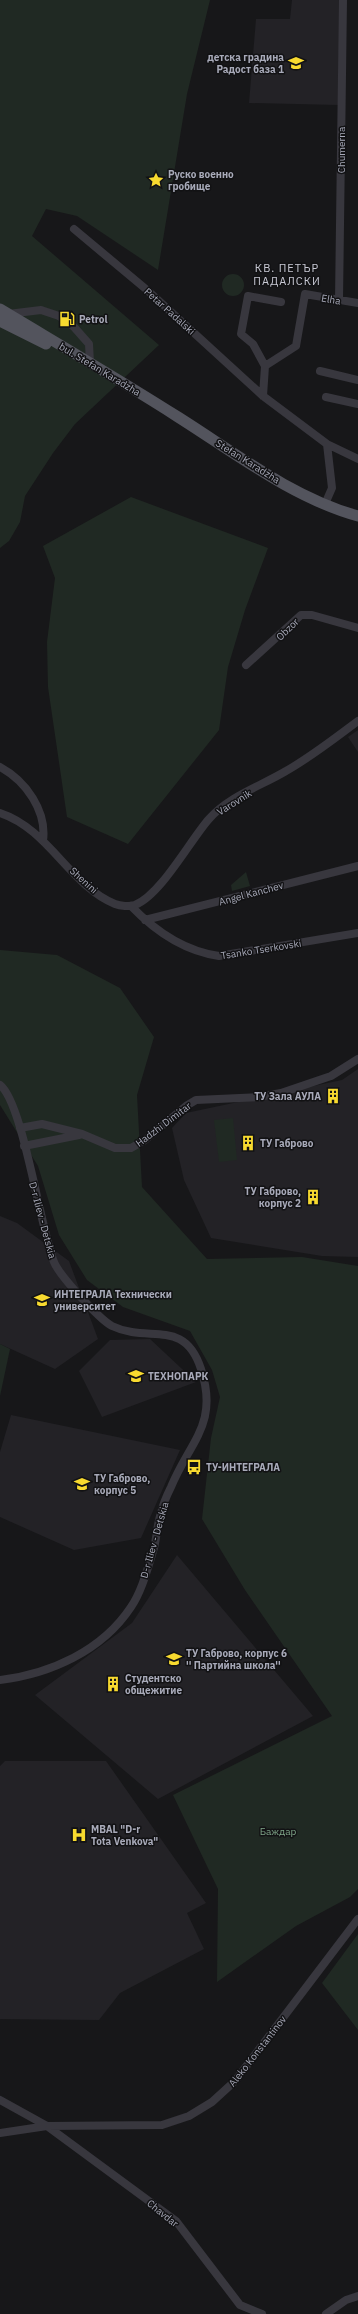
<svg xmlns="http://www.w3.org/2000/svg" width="358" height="2314" font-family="'IBM Plex Sans',sans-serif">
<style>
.built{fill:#232226}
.green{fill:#202923}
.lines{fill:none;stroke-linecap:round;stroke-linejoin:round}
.minor-tunnel{stroke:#343439;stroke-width:8;stroke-dasharray:8 4;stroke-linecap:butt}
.minor{stroke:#38373e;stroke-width:8}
.major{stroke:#53545d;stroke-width:11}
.labels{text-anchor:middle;stroke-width:3;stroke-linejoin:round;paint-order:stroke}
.poi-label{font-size:10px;font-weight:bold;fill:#a8aab9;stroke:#121214;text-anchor:start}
.street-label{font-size:10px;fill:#a8aab9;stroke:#121214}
.park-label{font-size:10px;fill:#7fa588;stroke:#121214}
.neighbourhood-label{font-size:11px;letter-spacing:1px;fill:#c9cad5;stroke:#121214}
</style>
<rect width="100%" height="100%" fill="#171719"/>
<path class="built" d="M292 0H340L338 105 249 103 256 19H290Z
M358 730V752L348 737Z
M358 1069V1257L322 1256 211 1238 184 1180 172 1128 186 1113 342 1080Z
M0 1216 17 1223 69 1261 98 1339 55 1369 0 1344Z
M150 1339 196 1382 102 1417 79 1371 110 1340Z
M11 1415 180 1450 141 1538 74 1550 0 1517V1452Z
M177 1555 313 1716 158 1799 35 1695 132 1623Z
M5 1761H106L206 1903 187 1913 204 1949 120 1993 99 2020 0 2019V1766Z"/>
<path class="green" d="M0 0H210L187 94 158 270 77 216 46 209 32 236 159 345 75 424 53 453 25 496 20 522 9 541 0 548Z
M222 285a11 11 0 1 1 22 0a11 11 0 1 1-22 0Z
M131 497 268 548 245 610 228 667 219 730 128 844 67 817 48 687 47 642 55 578 43 546Z
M246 872 250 886 232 891 231 885Z
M0 950 57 955 120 988 154 1037 137 1095 142 1187 207 1259 302 1257 358 1266V1889L350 1897 296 1926 217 1982 218 1889 173 1795 332 1716 245 1590 202 1519 211 1438 220 1397 212 1370 190 1331 123 1307 87 1280 59 1235 38 1166 0 1105Z
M233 1118 237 1160 219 1162 214 1120Z
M0 1344 10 1349 0 1396Z
M358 1934V2030L322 1983Z"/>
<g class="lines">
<path class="minor-tunnel" d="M59 316 74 327"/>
<path class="minor" d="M74 229 147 290 263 396 327 444 332 488 325 504
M339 300 343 0
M8 314 41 310 59 316
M74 327 89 344 90 363
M265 366 253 344 241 334 248 296 281 302
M320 371 358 380
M263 396 265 366 296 346 305 294 358 303
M326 397 358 404
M327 444 358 459
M246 665 301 615H312L358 628
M0 767C26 781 47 811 43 841
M0 813C49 829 70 886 115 904 120 906 130 907 135 905 161 895 191 839 209 819 229 796 261 786 286 771 311 757 335 738 358 721
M131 906C156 932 184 951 219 956L358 933
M145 920 358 866
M0 1085C23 1103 40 1227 54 1262 59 1275 99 1319 112 1326 149 1344 184 1317 201 1369 219 1424 190 1441 171 1487 167 1495 163 1504 161 1513 157 1524 157 1536 154 1548 148 1567 142 1591 131 1607 102 1651 50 1674 0 1680
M20 1128 42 1124 82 1134 115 1148H131L145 1140 186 1106 196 1100 259 1097 281 1093 331 1076 358 1059
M24 1146 79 1135
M0 2100 47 2126 176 2221 240 2305 262 2314
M0 2133 47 2126 162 2125 189 2116 212 2102 235 2081 358 1919
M326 2314 346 2300 358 2296"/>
<path class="major" d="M0 309C60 345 120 380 178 417 235 453 293 498 358 516
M0 321 46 344"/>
</g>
<defs>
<symbol id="school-bare" viewBox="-9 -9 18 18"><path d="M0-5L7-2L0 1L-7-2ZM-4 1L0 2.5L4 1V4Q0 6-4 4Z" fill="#f8da2f" stroke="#121214" stroke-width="2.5" paint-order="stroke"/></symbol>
<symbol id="sight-bare" viewBox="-9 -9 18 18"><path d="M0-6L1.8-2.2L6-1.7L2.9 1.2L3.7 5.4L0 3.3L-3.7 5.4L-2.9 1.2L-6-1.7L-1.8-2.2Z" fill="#f8da2f" stroke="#121214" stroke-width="2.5" paint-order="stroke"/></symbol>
<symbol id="fuel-bare" viewBox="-9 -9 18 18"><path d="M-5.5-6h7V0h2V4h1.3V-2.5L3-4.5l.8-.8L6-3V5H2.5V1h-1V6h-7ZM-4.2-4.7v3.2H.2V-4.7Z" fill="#f8da2f" stroke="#121214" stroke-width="2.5" paint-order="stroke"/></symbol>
<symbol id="building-bare" viewBox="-9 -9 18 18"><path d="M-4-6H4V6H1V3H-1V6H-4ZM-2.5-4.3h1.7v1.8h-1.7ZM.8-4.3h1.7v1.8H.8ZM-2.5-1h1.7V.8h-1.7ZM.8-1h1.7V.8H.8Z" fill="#f8da2f" stroke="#121214" stroke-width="2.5" paint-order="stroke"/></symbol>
<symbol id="university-bare" viewBox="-9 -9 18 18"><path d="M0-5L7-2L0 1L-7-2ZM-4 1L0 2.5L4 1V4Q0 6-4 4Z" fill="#f8da2f" stroke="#121214" stroke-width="2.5" paint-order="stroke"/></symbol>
<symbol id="bus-bare" viewBox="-9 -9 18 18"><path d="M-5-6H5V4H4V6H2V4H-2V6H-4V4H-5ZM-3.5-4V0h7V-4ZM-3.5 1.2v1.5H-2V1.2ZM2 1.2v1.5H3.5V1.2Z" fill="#f8da2f" stroke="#121214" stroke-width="2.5" paint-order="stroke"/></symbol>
<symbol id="hospital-bare" viewBox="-9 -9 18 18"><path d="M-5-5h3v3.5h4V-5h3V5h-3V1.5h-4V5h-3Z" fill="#f8da2f" stroke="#121214" stroke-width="2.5" paint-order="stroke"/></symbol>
</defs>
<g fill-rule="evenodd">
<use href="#school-bare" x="285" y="52" width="22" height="22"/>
<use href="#sight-bare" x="145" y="169" width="22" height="22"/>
<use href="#fuel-bare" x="56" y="308" width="22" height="22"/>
<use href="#building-bare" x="322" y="1085" width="22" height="22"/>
<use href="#building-bare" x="237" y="1132" width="22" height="22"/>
<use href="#building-bare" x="302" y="1186" width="22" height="22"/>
<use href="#university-bare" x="31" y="1289" width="22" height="22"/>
<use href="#university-bare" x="125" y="1365" width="22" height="22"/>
<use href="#bus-bare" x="183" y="1456" width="22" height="22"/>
<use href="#university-bare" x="71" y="1473" width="22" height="22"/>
<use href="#university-bare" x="163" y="1648" width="22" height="22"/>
<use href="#building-bare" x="102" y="1673" width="22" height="22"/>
<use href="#hospital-bare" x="68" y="1824" width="22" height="22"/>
</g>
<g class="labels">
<g class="poi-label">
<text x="284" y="61" text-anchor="end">детска градина<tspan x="284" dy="12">Радост база 1</tspan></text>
<text x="168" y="178">Руско военно<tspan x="168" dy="12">гробище</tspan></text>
<text x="79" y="323">Petrol</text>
<text x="321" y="1100" text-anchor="end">ТУ Зала АУЛА</text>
<text x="260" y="1147">ТУ Габрово</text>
<text x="301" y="1195" text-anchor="end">ТУ Габрово,<tspan x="301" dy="12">корпус 2</tspan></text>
<text x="54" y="1298">ИНТЕГРАЛА Технически<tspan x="54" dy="12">университет</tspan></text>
<text x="148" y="1380">ТЕХНОПАРК</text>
<text x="206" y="1471">ТУ-ИНТЕГРАЛА</text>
<text x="94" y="1482">ТУ Габрово,<tspan x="94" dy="12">корпус 5</tspan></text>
<text x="186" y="1657">ТУ Габрово, корпус 6<tspan x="186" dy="12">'' Партийна школа''</tspan></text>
<text x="125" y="1682">Студентско<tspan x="125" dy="12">общежитие</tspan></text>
<text x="91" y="1833">MBAL "D-r<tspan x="91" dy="12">Tota Venkova"</tspan></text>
</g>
<g class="street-label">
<text transform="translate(341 150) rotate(-90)" y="4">Chumerna</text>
<text transform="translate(331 299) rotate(10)" y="4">Elha</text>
<text transform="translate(170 311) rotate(42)" y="4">Petar Padalski</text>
<text transform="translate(100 369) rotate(31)" y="4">bul. Stefan Karadzha</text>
<text transform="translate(248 461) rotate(32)" y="4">Stefan Karadzha</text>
<text transform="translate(287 629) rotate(-44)" y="4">Obzor</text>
<text transform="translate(234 802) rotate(-32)" y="4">Varovnik</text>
<text transform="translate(84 880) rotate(42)" y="4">Shenini</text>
<text transform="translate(251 893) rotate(-15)" y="4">Angel Kanchev</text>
<text transform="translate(261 949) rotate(-9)" y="4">Tsanko Tserkovski</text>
<text transform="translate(163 1124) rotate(-37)" y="4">Hadzhi Dimitar</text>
<text transform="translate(43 1220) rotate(75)" y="4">D-r Iliev - Detskia</text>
<text transform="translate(154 1540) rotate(-74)" y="4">D-r Iliev - Detskia</text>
<text transform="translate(257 2051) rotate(-52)" y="4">Aleko Konstantinov</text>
<text transform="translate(163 2213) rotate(39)" y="4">Chavdar</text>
</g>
<g class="park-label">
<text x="278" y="1835">Баждар</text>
</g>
<g class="neighbourhood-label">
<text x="287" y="272">КВ. ПЕТЪР<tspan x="287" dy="13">ПАДАЛСКИ</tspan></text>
</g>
</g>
</svg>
